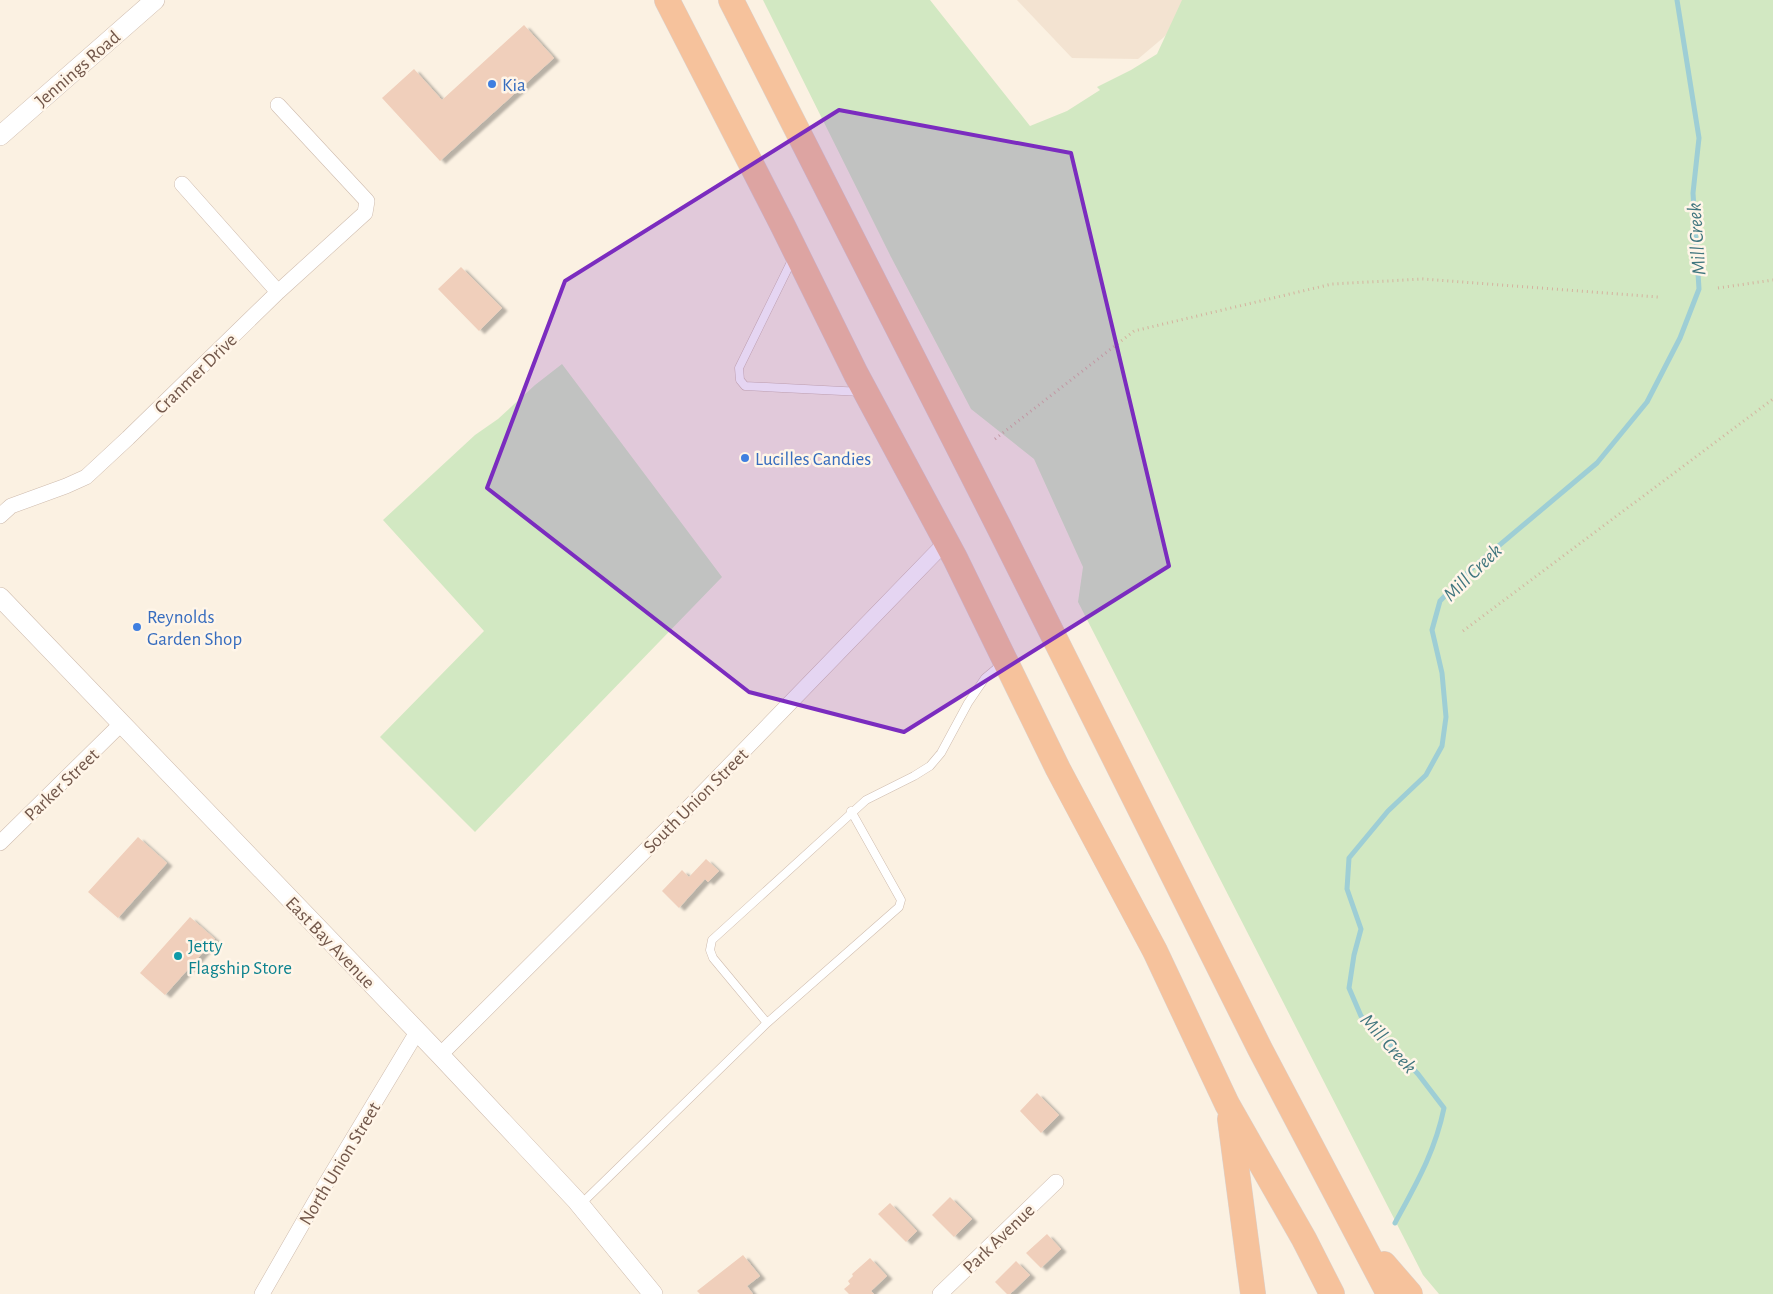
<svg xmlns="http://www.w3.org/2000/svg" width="1773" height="1294" font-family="'Alegreya Sans',sans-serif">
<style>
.residential{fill:#f3e3d1}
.green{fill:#d2e8c2}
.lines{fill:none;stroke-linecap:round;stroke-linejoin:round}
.stream{stroke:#9eced5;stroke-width:5}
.building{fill:#f0cfbb;filter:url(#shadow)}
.service-casing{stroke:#cebbad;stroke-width:9}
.minor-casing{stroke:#cebbad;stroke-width:16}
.tertiary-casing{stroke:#cebbad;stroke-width:20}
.trunk-casing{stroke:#dad3d0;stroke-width:26}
.path{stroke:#d4b29e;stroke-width:3;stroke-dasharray:1 4;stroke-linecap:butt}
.service{stroke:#fff;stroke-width:8}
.minor{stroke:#fff;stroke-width:15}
.tertiary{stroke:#fff;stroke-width:19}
.trunk{stroke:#f6c29c;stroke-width:25}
.marked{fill:#7b2cbf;fill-opacity:0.2;stroke:#7b2cbf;stroke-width:4;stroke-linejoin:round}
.shop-dot{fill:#3f7fe0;stroke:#fff5e8;stroke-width:2}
.culture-dot{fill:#0f9aa8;stroke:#fff5e8;stroke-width:2}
.labels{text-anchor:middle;stroke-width:5;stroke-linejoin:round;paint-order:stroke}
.street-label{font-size:19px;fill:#72574a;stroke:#fff5e8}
.shop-label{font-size:19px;fill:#366cbe;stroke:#fff5e8;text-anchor:start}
.culture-label{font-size:19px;fill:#0d838f;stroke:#fff5e8;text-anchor:start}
.water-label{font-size:20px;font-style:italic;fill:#41767f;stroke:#fff5e8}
</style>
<defs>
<filter id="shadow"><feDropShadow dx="5.5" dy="3" stdDeviation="1" flood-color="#0004"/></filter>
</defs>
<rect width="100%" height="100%" fill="#fbf1e2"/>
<path class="residential" d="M1017 0H1196L1164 37 1138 59 1072 58Z"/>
<path class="green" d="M763 0H930L1030 126 1067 111 1100 90 1097 87 1131 70 1157 54 1182 0H1773V1294H1439L1423 1275 1078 602 1083 567 1034 459 971 409 891 257Z
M562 364 722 577 475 832 380 737 484 631 383 520 475 435 498 419 535 385Z"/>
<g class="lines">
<path class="stream" d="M1395 1223C1416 1184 1435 1152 1444 1108L1418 1074 1388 1042 1361 1016 1349 988 1354 955 1361 929 1347 889 1349 858 1388 811 1426 775 1442 746 1446 717 1442 673 1432 630 1440 601 1470 570 1597 463 1647 402 1680 338 1699 289 1693 193 1699 138 1677 0"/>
</g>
<path class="building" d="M524 25 554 58 440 161 382 98 414 69 442 100Z
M461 267 502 308 479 331 438 289Z
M138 837 167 863 118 918 88 892Z
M706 859 719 871 708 882 705 879 679 908 662 891 682 870 689 877Z
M190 917 215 939 165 995 140 973Z
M1037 1093 1059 1115 1041 1133 1020 1111Z
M950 1197 972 1219 954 1237 932 1215Z
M890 1203 917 1231 906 1242 878 1214Z
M1047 1234 1061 1249 1041 1268 1026 1253Z
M743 1255 760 1276 747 1286 753 1294H700L697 1291Z
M870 1258 887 1276 871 1291 874 1294H849L844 1289 850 1284 848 1281 853 1276 852 1274Z
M1016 1261 1030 1275 1010 1294H1007L995 1282Z"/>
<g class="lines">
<defs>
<path id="service" d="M793 258 739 368 740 380 745 386 862 392
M767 1023 899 907 901 900 851 811
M580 1205 767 1023 713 958 710 950 712 940 866 800 914 776 930 766 941 753 968 703 985 678 1003 663"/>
<path id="minor" d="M182 184 278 292
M0 516 11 506 66 486 86 477 128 438 278 292 365 213 367 201 278 105
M0 843 121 724
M440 1055 691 805 946 542
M262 1294 316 1200 417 1032
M940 1294 1056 1182"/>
<path id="tertiary" d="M0 136 155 0
M0 597 440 1055 576 1200 653 1294"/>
<path id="trunk" d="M667 0 783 226 856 374 955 558 1058 769 1155 951 1227 1104 1304 1239 1332 1294
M731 0 999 527 1260 1049 1389 1294
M1230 1119 1253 1294
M1384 1264 1410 1294"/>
</defs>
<use href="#service" class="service-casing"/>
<use href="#minor" class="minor-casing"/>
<use href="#tertiary" class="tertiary-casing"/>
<use href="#trunk" class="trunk-casing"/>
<path class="path" d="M1718 288 1773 280
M995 439 1134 331 1332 284 1423 279 1658 297
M1463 631 1773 399"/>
<use href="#service" class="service"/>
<use href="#minor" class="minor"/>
<use href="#tertiary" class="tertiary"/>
<use href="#trunk" class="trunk"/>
</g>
<path class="marked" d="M839 110 1071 153 1169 566 904 732 749 692 487 488 565 281Z"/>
<g class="shop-dot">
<circle cx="492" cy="84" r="5"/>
<circle cx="745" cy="458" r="5"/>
<circle cx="137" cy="627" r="5"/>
</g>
<circle class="culture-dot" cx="178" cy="956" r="5"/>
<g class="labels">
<g class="street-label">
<text transform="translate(77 68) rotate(-41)" y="7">Jennings Road</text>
<text transform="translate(195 373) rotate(-44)" y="7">Cranmer Drive</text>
<text transform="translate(61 784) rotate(-44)" y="7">Parker Street</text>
<text transform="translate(695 800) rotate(-45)" y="7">South Union Street</text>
<text transform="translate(331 942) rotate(46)" y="7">East Bay Avenue</text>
<text transform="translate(339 1163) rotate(-59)" y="7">North Union Street</text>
<text transform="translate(998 1238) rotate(-44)" y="7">Park Avenue</text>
</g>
<g class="shop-label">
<text x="502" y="91">Kia</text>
<text x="755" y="465">Lucilles Candies</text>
<text x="147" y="623">Reynolds<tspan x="147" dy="22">Garden Shop</tspan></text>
</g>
<g class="culture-label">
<text x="188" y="952">Jetty<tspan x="188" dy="22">Flagship Store</tspan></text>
</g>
<g class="water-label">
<text transform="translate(1696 239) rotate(-94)" y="7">Mill Creek</text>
<text transform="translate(1472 572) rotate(-44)" y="7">Mill Creek</text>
<text transform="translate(1389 1043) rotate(48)" y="7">Mill Creek</text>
</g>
</g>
</svg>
